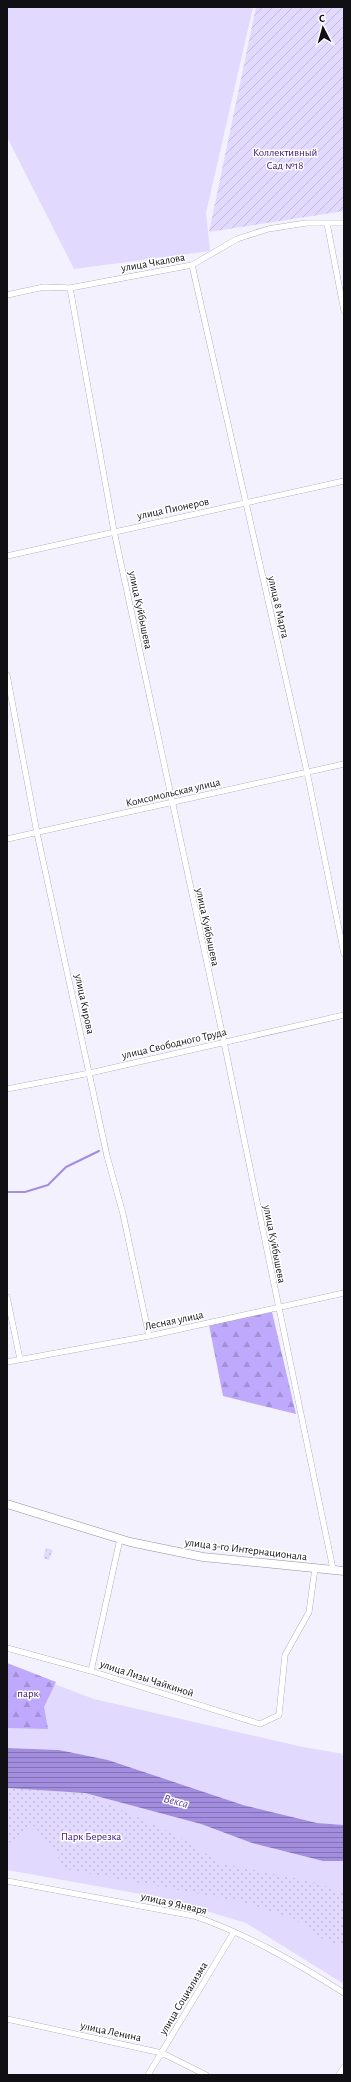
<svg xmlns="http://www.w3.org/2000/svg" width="351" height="2082" font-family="'Alegreya Sans',sans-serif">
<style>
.grass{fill:#e2d9fe}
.forest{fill:url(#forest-firs)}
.park{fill:url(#park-dots)}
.garden{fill:url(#garden-furrows)}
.water{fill:url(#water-rules)}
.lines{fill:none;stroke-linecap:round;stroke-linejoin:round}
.stream{stroke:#a38dde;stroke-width:2}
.street-casing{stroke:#93909f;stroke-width:6}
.secondary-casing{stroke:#93909f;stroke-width:9}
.street{stroke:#fff;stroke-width:5.5}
.secondary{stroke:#fff;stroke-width:8}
.labels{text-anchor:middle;stroke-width:3;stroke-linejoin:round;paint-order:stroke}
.park-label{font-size:11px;fill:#3d1675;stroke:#fff}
.street-label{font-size:11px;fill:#100f14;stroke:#fff}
.water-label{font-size:12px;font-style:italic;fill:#5d3c9a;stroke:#fff}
</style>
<defs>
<pattern id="forest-firs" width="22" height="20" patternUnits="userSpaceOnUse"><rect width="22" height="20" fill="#bfa9fc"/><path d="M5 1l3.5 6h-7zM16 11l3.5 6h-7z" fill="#a390d7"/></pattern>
<pattern id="park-dots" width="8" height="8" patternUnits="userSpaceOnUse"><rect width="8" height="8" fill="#e2d9fe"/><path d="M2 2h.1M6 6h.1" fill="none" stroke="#c1b9d9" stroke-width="1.8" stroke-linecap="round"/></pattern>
<pattern id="garden-furrows" width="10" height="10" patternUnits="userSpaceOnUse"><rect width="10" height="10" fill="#e2d9fe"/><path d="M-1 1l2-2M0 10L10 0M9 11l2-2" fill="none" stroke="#c1b9d9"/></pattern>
<pattern id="water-rules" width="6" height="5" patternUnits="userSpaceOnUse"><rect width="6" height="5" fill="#a38dde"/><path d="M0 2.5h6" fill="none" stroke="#8372b3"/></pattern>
</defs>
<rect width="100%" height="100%" fill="#f3f1fe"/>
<path class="grass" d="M7 7H253L206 213 210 251 74 269 7 137Z
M7 1666 94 1699 303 1747 344 1754V1825L317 1823 243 1805 108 1760 59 1750 7 1748Z
M7 1788 85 1793 201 1824 252 1843 323 1861H344V1984L246 1923 163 1898 7 1870Z"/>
<path class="forest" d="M272 1312 296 1414 223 1396 209 1325Z
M7 1663 56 1682 44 1707 48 1729 7 1728Z"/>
<path class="park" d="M46 1548 53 1550 49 1560 43 1558Z
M7 1788 85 1793 178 1836 221 1863 314 1882 344 1893V1946L326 1941 293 1918 237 1901 65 1869 48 1842 34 1826 7 1844Z"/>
<path class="garden" d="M256 7H344V211L209 232Z"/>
<path class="water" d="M7 1748 59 1750 108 1760 243 1805 317 1823 344 1825V1861H323L252 1843 201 1824 85 1793 7 1788Z"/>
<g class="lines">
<path class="stream" d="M7 1192H25L48 1185 66 1167 99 1151"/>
<defs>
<path id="street" d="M327 223 344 311
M192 265 307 772 344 954
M70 288 114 531 224 1042 333 1569
M7 295 44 287 70 288 192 265 237 239 268 229 306 223H344
M7 556 344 481
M7 675 37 833 107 1156 123 1214 149 1336
M7 839 344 764
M7 1089 90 1073 344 1015
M7 1297 20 1359
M7 1362 149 1336 344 1293
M7 1648 91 1671 260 1724 279 1715 285 1655 309 1612 315 1568
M91 1671 120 1539
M7 1881 194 1916C247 1934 297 1963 344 1993
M7 2019 162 2053 206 2075
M148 2075 234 1932
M339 2075 344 2067"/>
<path id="secondary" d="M7 1504 130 1542 203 1557 344 1571"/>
</defs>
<use href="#street" class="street-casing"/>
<use href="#secondary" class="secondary-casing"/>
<use href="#street" class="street"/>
<use href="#secondary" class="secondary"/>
</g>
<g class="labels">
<g class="park-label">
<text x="285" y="156">Коллективный<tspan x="285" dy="13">Сад №18</tspan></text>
<text x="28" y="1697">парк</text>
<text x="91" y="1840">Парк Березка</text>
</g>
<g class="street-label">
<text transform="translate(153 262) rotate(-10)" y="4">улица Чкалова</text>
<text transform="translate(173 508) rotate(-12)" y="4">улица Пионеров</text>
<text transform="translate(279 607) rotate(77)" y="4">улица 8 Марта</text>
<text transform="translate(141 610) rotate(78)" y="4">улица Куйбышева</text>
<text transform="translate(173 792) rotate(-13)" y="4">Комсомольская улица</text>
<text transform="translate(208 927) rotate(78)" y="4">улица Куйбышева</text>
<text transform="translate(85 1004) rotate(78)" y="4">улица Кирова</text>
<text transform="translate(174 1043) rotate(-13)" y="4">улица Свободного Труда</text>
<text transform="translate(275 1244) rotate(79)" y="4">улица Куйбышева</text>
<text transform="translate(174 1320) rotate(-12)" y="4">Лесная улица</text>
<text transform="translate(246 1549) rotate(7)" y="4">улица 3-го Интернационала</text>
<text transform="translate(147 1678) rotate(18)" y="4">улица Лизы Чайкиной</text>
<text transform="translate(174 1903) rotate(13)" y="4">улица 9 Января</text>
<text transform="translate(183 1998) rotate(-59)" y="4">улица Социализма</text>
<text transform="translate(111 2031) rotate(12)" y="4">улица Ленина</text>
</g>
<g class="water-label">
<text transform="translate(176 1801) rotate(15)" y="4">Векса</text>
</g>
</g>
<rect width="351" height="2082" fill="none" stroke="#100f14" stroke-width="16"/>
<g transform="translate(323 28) rotate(354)" stroke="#ffffff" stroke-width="3" paint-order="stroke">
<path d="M0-3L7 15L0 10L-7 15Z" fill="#100f14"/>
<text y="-6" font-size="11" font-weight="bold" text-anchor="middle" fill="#100f14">С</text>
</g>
</svg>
